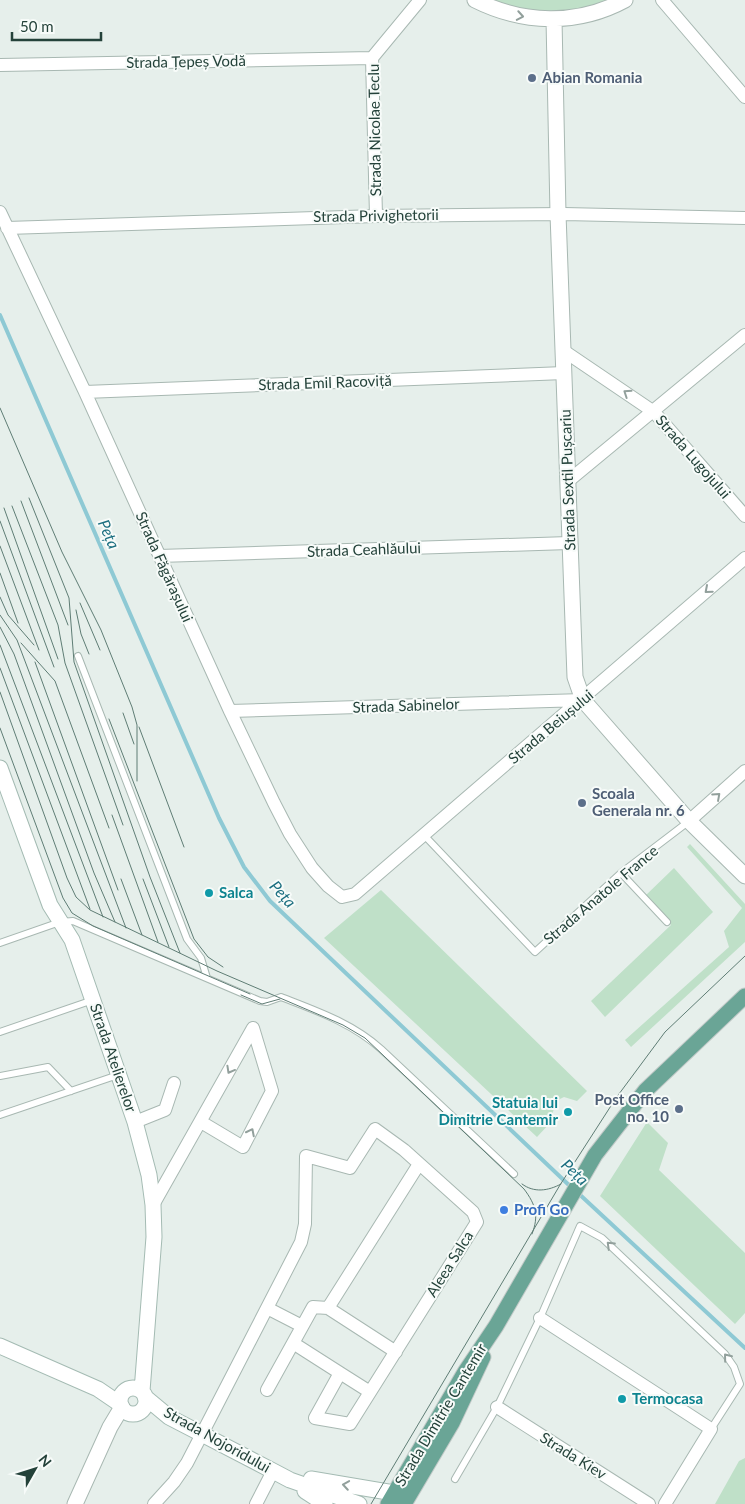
<svg xmlns="http://www.w3.org/2000/svg" width="745" height="1504" font-family="Lato,sans-serif">
<style>
.green{fill:#bfe0c8}
.lines{fill:none;stroke-linecap:round;stroke-linejoin:round}
.stream{stroke:#8ec9d4;stroke-width:4}
.service-casing{stroke:#a8b8b2;stroke-width:8}
.minor-casing{stroke:#a8b8b2;stroke-width:14}
.tertiary-casing{stroke:#a8b8b2;stroke-width:17}
.secondary-casing{stroke:#a4bbb3;stroke-width:17}
.primary-casing{stroke:#c2cac8;stroke-width:17}
.service{stroke:#fff;stroke-width:6}
.minor{stroke:#fff;stroke-width:12}
.tertiary{stroke:#fff;stroke-width:15}
.secondary{stroke:#fff;stroke-width:15}
.primary{stroke:#6aa596;stroke-width:15}
.tram{stroke:#5f7d75;stroke-width:1}
.oneway{stroke:#92a09c}
.service-dot{fill:#5c6f8a;stroke:#f7fbf9;stroke-width:2}
.culture-dot{fill:#0f9aa8;stroke:#f7fbf9;stroke-width:2}
.shop-dot{fill:#3f7fe0;stroke:#f7fbf9;stroke-width:2}
.labels{text-anchor:middle;stroke-width:4;stroke-linejoin:round;paint-order:stroke}
.street-label{font-size:15px;fill:#24423a;stroke:#f7fbf9}
.service-label{font-size:15px;font-weight:bold;fill:#4e5e75;stroke:#f7fbf9;text-anchor:start}
.culture-label{font-size:15px;font-weight:bold;fill:#0d838f;stroke:#f7fbf9;text-anchor:start}
.shop-label{font-size:15px;font-weight:bold;fill:#366cbe;stroke:#f7fbf9;text-anchor:start}
.water-label{font-size:16px;font-style:italic;fill:#1c6f80;stroke:#f7fbf9}
</style>
<rect width="100%" height="100%" fill="#e6efeb"/>
<path class="green" d="M475 0H625L575 17Z
M690 844 745 904V942L631 1047 625 1040 729 947 724 931 742 908 687 847Z
M674 868 713 912 605 1017 591 1001 671 925 645 896Z
M381 890 587 1091 577 1101 564 1097 556 1101 550 1123 537 1137 324 938Z
M647 1122 668 1143 659 1170 745 1253V1313L735 1324 600 1196Z
M745 1458V1504H715L739 1461Z"/>
<g class="lines">
<path class="stream" d="M0 315 219 818 244 867 270 901 572 1188
M578 1193 745 1348"/>
<defs>
<path id="service" d="M78 656 187 939 201 958 207 978
M423 834 535 952 621 873 688 822
M621 873 667 922
M0 943 60 922 73 921 260 1001 267 1002 281 997C317 1011 352 1023 381 1049L514 1174
M0 1032 93 1000
M0 1076 48 1067 71 1091
M0 1115 118 1075
M455 1479 497 1407 540 1318 580 1226 602 1238 725 1354 734 1367 740 1384 711 1429"/>
<path id="minor" d="M662 0 745 97
M0 65 372 58
M0 212 85 392 230 711 274 803 290 834 312 868 328 886 342 897 355 894 745 558
M376 216 372 58 420 0
M7 228 376 216 564 214 745 218
M564 351 654 412 745 516
M85 392 564 373
M567 482 745 335
M159 556 569 543
M230 711 583 700
M689 821 745 771
M135 1122 165 1110 174 1083
M201 1122 243 1147 272 1091 253 1028
M153 1205 253 1028
M267 1308 302 1326
M328 1308 396 1352
M540 1318 711 1429 665 1504
M340 1373 370 1392
M267 1390 313 1307 328 1308 419 1164
M497 1407 649 1504
M154 1504 174 1482 187 1463 301 1242 305 1224 306 1156 350 1168 375 1129 404 1150 473 1212 477 1222 350 1424 315 1418 340 1373 293 1343
M256 1504 273 1471"/>
<path id="tertiary" d="M475 0C523 24 577 26 625 0
M554 19 558 214 575 677 583 700 689 821 745 876
M75 1504 110 1427 122 1407"/>
<path id="secondary" d="M0 768 50 905 72 940 135 1122 149 1175 153 1205 154 1237 142 1391
M0 1346 98 1389 120 1404
M120 1401a13 13 0 1 1 26 0a13 13 0 1 1-26 0Z
M145 1397 169 1417 273 1471 290 1480 359 1504
M311 1479 394 1493 406 1498
M305 1491 325 1504"/>
<path id="primary" d="M388 1504 465 1372 496 1326 595 1155 645 1091 745 996
M404 1504 452 1423 483 1357"/>
</defs>
<use href="#service" class="service-casing"/>
<use href="#minor" class="minor-casing"/>
<use href="#tertiary" class="tertiary-casing"/>
<use href="#secondary" class="secondary-casing"/>
<use href="#primary" class="primary-casing"/>
<use href="#service" class="service"/>
<use href="#minor" class="minor"/>
<use href="#tertiary" class="tertiary"/>
<use href="#secondary" class="secondary"/>
<use href="#primary" class="primary"/>
<path class="tram" d="M0 408 62 552 101 630 132 707 137 725V781
M29 498 69 598 74 662 150 877 180 953
M21 501 68 625
M12 506 58 625 65 663 123 825
M4 508 58 659
M0 521 54 667
M0 546 39 650
M0 573 18 623
M0 597 8 615 34 645
M80 603 100 650
M76 610 81 634 89 654
M0 615 17 640 126 928
M0 627 14 654 94 873 115 922
M21 643 55 681 109 828
M0 645 103 917
M35 662 118 890
M0 668 90 909
M0 692 67 878 76 897 90 910 217 971 343 1025 365 1038 524 1189C536 1205 539 1216 532 1234
M123 713 134 744
M109 719 194 939 208 957 223 967
M139 727 184 847
M0 728 63 898 72 913 93 926 250 994
M112 815 158 942
M121 879 142 935
M143 879 169 947
M241 995 262 1004 280 999
M522 1184C534 1193 548 1191 561 1184
M371 1504 560 1185 616 1098 665 1032 745 956"/>
</g>
<defs><path id="oneway-chevron" d="M-2-3.5L2.5 0L-2 3.5" fill="none" stroke-width="1.6" stroke-linecap="round" stroke-linejoin="round" transform="scale(1.25)"/></defs>
<g class="oneway">
<use href="#oneway-chevron" transform="translate(520 16) rotate(10)"/>
<use href="#oneway-chevron" transform="translate(627 393) rotate(-146)"/>
<use href="#oneway-chevron" transform="translate(708 590) rotate(139)"/>
<use href="#oneway-chevron" transform="translate(717 796) rotate(-42)"/>
<use href="#oneway-chevron" transform="translate(230 1070) rotate(119)"/>
<use href="#oneway-chevron" transform="translate(251 1132) rotate(-63)"/>
<use href="#oneway-chevron" transform="translate(610 1245) rotate(-136)"/>
<use href="#oneway-chevron" transform="translate(727 1357) rotate(-129)"/>
<use href="#oneway-chevron" transform="translate(346 1485) rotate(-171)"/>
</g>
<g class="service-dot">
<circle cx="532" cy="78" r="5"/>
<circle cx="582" cy="803" r="5"/>
<circle cx="679" cy="1109" r="5"/>
</g>
<g class="culture-dot">
<circle cx="209" cy="893" r="5"/>
<circle cx="568" cy="1112" r="5"/>
<circle cx="622" cy="1399" r="5"/>
</g>
<circle class="shop-dot" cx="504" cy="1210" r="5"/>
<g class="labels">
<g class="street-label">
<text transform="translate(186 62) rotate(-1)" y="5">Strada Țepeș Vodă</text>
<text transform="translate(375 130) rotate(-91)" y="5">Strada Nicolae Teclu</text>
<text transform="translate(376 216) rotate(-1)" y="5">Strada Privighetorii</text>
<text transform="translate(325 383) rotate(-2)" y="5">Strada Emil Racoviță</text>
<text transform="translate(693 457) rotate(49)" y="5">Strada Lugojului</text>
<text transform="translate(568 480) rotate(-92)" y="5">Strada Sextil Pușcariu</text>
<text transform="translate(364 550) rotate(-2)" y="5">Strada Ceahlăului</text>
<text transform="translate(164 567) rotate(66)" y="5">Strada Făgărașului</text>
<text transform="translate(406 706) rotate(-2)" y="5">Strada Sabinelor</text>
<text transform="translate(551 727) rotate(-40)" y="5">Strada Beiușului</text>
<text transform="translate(601 895) rotate(-40)" y="5">Strada Anatole France</text>
<text transform="translate(113 1058) rotate(71)" y="5">Strada Atelierelor</text>
<text transform="translate(450 1264) rotate(-58)" y="5">Aleea Salca</text>
<text transform="translate(441 1415) rotate(-59)" y="5">Strada Dimitrie Cantemir</text>
<text transform="translate(217 1440) rotate(29)" y="5">Strada Nojoridului</text>
<text transform="translate(573 1456) rotate(32)" y="5">Strada Kiev</text>
</g>
<g class="service-label">
<text x="542" y="83">Abian Romania</text>
<text x="592" y="799">Scoala<tspan x="592" dy="17">Generala nr. 6</tspan></text>
<text x="669" y="1105" text-anchor="end">Post Office<tspan x="669" dy="17">no. 10</tspan></text>
</g>
<g class="culture-label">
<text x="219" y="898">Salca</text>
<text x="558" y="1108" text-anchor="end">Statuia lui<tspan x="558" dy="17">Dimitrie Cantemir</tspan></text>
<text x="632" y="1404">Termocasa</text>
</g>
<g class="shop-label">
<text x="514" y="1215">Profi Go</text>
</g>
<g class="water-label">
<text transform="translate(109 534) rotate(66)" y="6">Peța</text>
<text transform="translate(283 894) rotate(48)" y="6">Peța</text>
<text transform="translate(575 1172) rotate(43)" y="6">Peța</text>
</g>
</g>
<g transform="translate(35 1469) rotate(51)" stroke="#f7fbf9" stroke-width="4" paint-order="stroke">
<path d="M0-4L9 19L0 12L-9 19Z" fill="#24423a"/>
<text y="-8" font-size="14" font-weight="bold" text-anchor="middle" fill="#24423a">N</text>
</g>
<path d="M12 32v8h89v-8" fill="none" stroke="#24423a" stroke-width="2.5"/>
<text x="20" y="32" font-size="15" fill="#24423a" stroke="#f7fbf9" stroke-width="4" paint-order="stroke">50 m</text>
</svg>
